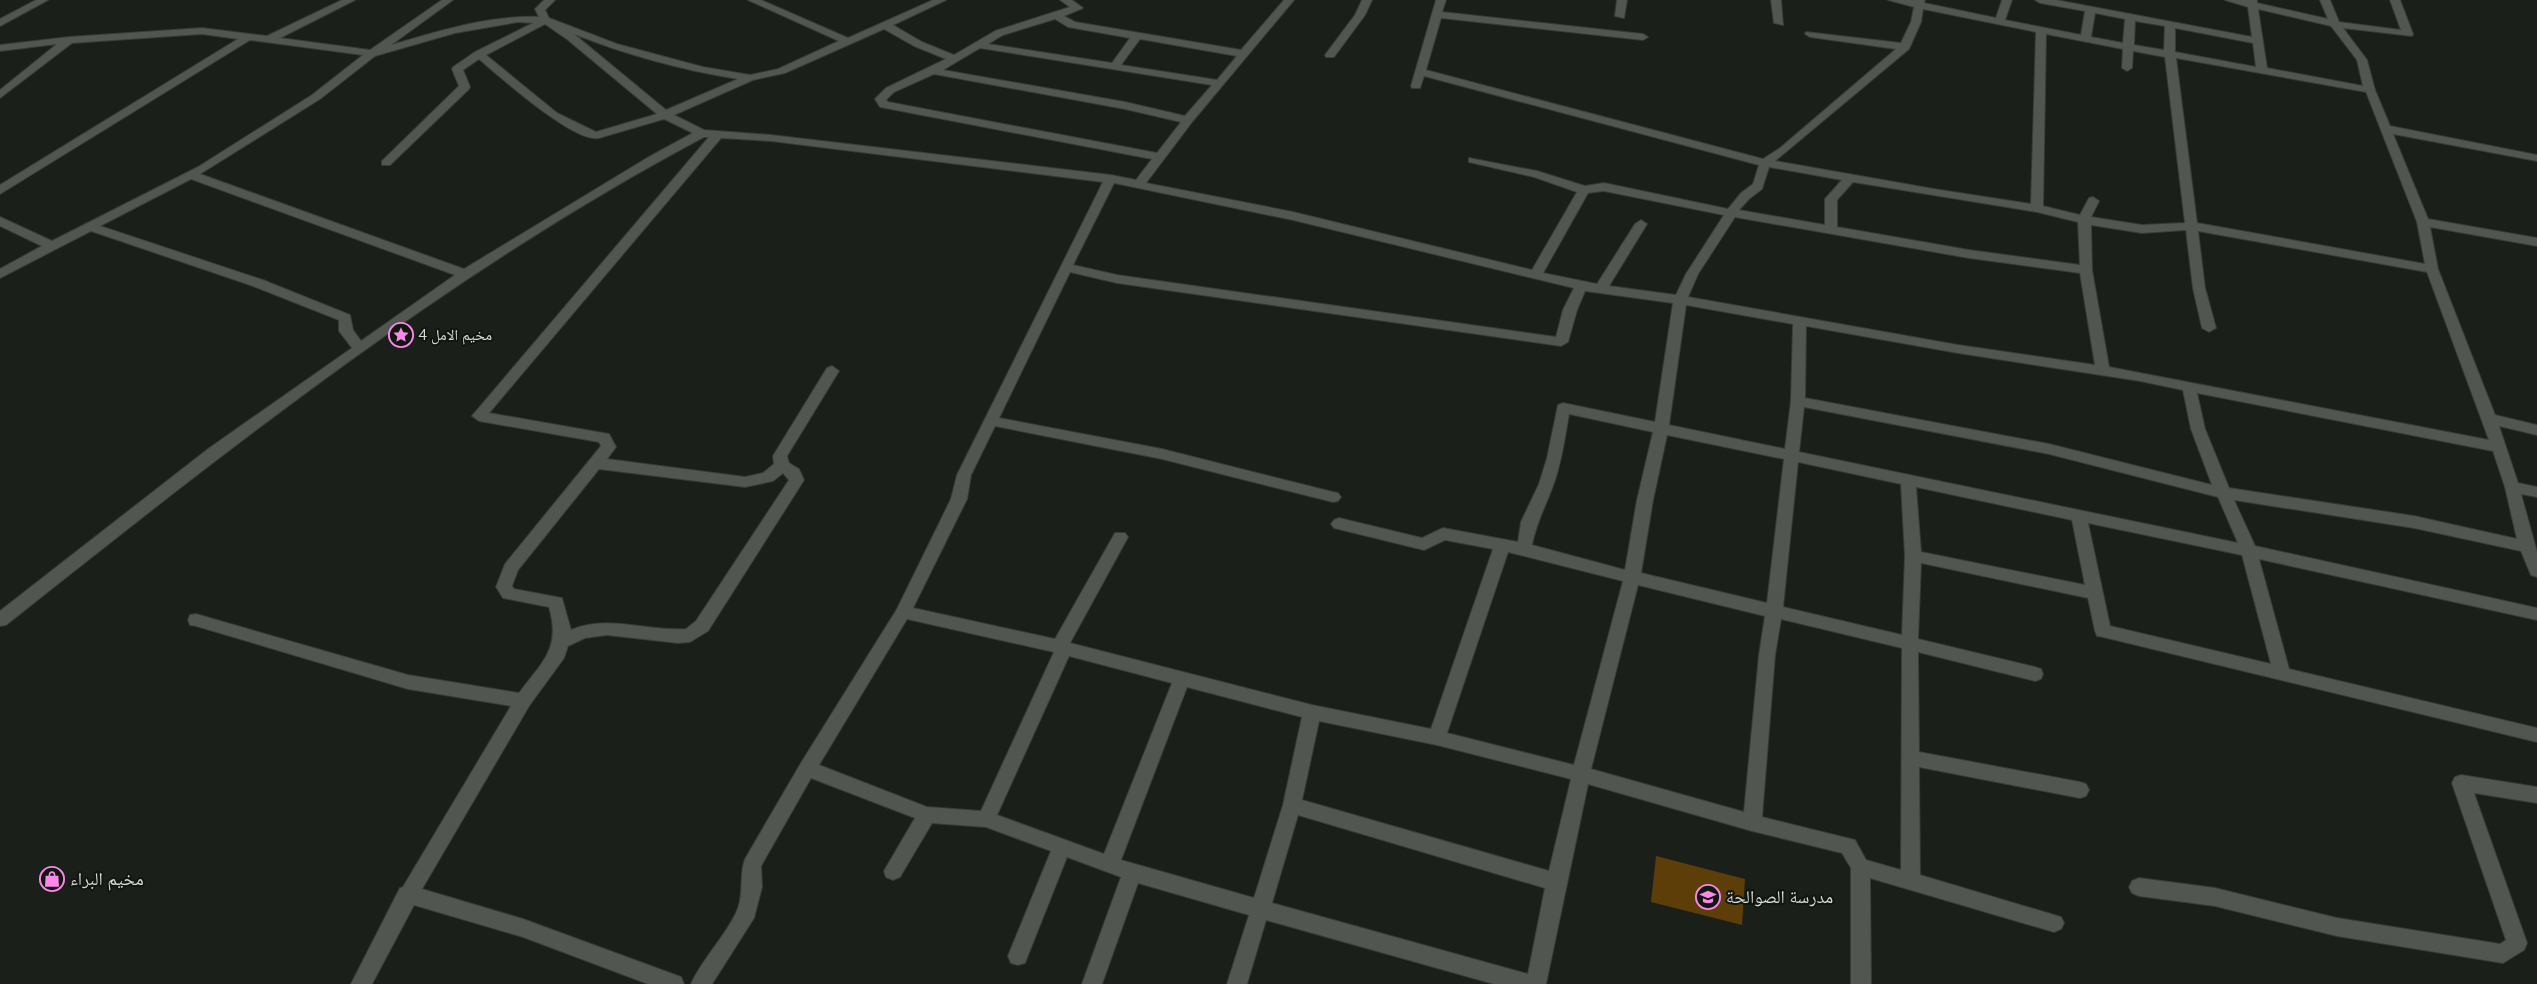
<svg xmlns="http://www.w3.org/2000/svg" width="2537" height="984" font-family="Mulish,'Noto Naskh Arabic',sans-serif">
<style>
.green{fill:#5d3d08}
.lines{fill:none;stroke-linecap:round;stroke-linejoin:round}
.minor-casing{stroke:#383b37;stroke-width:2}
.minor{fill:#515650;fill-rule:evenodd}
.labels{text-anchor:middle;stroke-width:4;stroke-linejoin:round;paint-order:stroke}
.poi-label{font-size:15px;fill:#d7dad6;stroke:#111611;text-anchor:start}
.near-poi-label{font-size:18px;fill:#d7dad6;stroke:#111611;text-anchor:start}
</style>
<rect width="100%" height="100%" fill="#1a1f1a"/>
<path class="green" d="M1656 856 1745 879 1742 925 1651 902Z"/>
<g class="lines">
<defs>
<path id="minor" d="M36 0H48L0 26V19Z
M342 0H355L280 38 370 50 442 0H453L391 45C439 31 488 15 539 17L535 9 544 0H555L545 10 549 18 617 44 703 67 750 75 778 69 839 41 748 0H761L848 38 933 0H946L893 25 922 42 954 55 995 31 1070 7 1060 0H1072L1083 8 1064 16 1075 22 1241 50 1284 0H1294L1192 122 1146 183 1293 212 1532 270 1577 192 1534 177 1469 162V158L1537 171 1585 186 1604 183 1728 209 1741 193 1753 184 1759 165 1424 76 1420 88H1412L1411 86 1436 0H1446L1442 12 1643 34 1648 37 1643 40 1441 18 1426 70 1763 159 1780 148 1896 49 1810 37 1805 34 1806 32 1901 43 1911 22 1914 7 1888 0H1925L1924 3 1996 18 2002 0H2012L2005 20 2081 35 2085 11 2040 3 2035 0H2056L2252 37 2248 7 2225 0H2257V3L2328 19 2320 0H2330L2339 22 2401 30 2390 0H2400L2413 34 2412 36 2343 28 2367 60 2375 90 2390 126 2537 155V161L2393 134 2428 219 2537 238V246L2430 227 2438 269 2495 415 2537 425V435L2499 426 2518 483 2537 487V497L2521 494 2537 552V577L2531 575 2521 551 2414 528 2234 500 2255 546 2537 608V620L2259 559 2289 669 2537 728V742L2103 637 2097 636 2095 631 2088 598 1921 563 1918 639 2035 667 2041 669 2043 674 2041 679 2035 681 1918 652 1919 752 2080 782 2086 784 2089 790 2086 796 2080 798 1919 767 1920 875 2061 917 2064 923 2061 929 2054 932 1870 878 1871 984H1851V868L1842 853 1752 831 1588 784 1546 984H1494L1266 920 1247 984H1227L1249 915 1138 883 1102 984H1082L1121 877 1067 857 1025 963 1018 965 1011 963 1008 956 1051 851 986 827 932 823 900 877 893 880 886 877 884 871 915 818 811 778 761 866 762 887 754 918 712 984H691C702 959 729 932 738 908 744 892 739 874 745 859L801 763 897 609 951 499 957 475 1103 182 771 141 721 138 489 413 609 434 616 447 607 459 745 477 763 473 774 464 773 456 827 368 832 366 839 371 787 456 789 463 799 469 804 480 708 631 690 642 678 643 607 635 585 638 568 646 564 658 529 706 422 889 523 919 681 977 684 984H648L523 937 414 905 372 984H351L400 888 403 887 511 706 408 689 196 626 190 625 188 620 190 615 196 614 408 675 519 693C543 661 561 649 549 607L503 598 496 587 505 564 601 446 599 442 479 421 472 416 709 137H704C453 270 228 449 6 625L0 626V611L208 449 352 348 339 331V320L253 286 91 231 0 278V269L42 246 0 226V217L52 241 198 167 312 95 363 55 250 40 0 194V185L238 39 202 34 72 43 0 98V90L57 44 0 51V45L69 37 202 28 267 36ZM1923 9 2036 32 2031 204 1934 189 1775 161 1909 49 1921 22ZM2258 9 2331 26 2357 60 2363 86 2267 68ZM2095 13 2125 19 2123 43 2091 37ZM1055 19 1068 27 1130 38 1112 63 988 44 1003 35ZM2135 21 2165 26 2164 50 2134 45ZM518 22 533 23 475 52 453 67 452 69 459 86 382 161V165H390L469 89 470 87 463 70 479 59C499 76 575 144 599 138L664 119 693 133 647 158 464 269 200 174 320 99 375 56 455 33ZM545 24 568 40 657 114 596 132 557 113 486 55ZM2175 28 2253 43 2256 67 2175 52ZM884 29 914 46 946 59 886 88 875 99 880 107 1152 159 1136 180 1111 175 771 135 704 130 674 115 753 80 785 73ZM574 34C627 55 682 70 738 79L666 110ZM2046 34 2123 49 2122 68 2127 71 2132 68 2133 51 2165 57 2185 223 2142 225 2091 217 2099 201 2093 197 2089 198 2080 215 2043 206ZM1140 39 1237 56 1217 80 1121 65ZM980 48 1212 85 1185 116 1125 102 943 70ZM2176 58 2366 92 2417 222 2425 264 2197 223ZM934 74 1125 109 1181 122 1157 153 888 102 886 100 894 92ZM1769 167 1842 180 1825 199V225L1739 210 1749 199 1762 189ZM191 179 455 275 361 341 353 330 350 315 263 280 100 226ZM1853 182 2037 212 2078 222 2080 265 1969 250 1837 227V200ZM1114 183 1293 220 1574 288 1563 310 1556 337 1117 275 1073 265ZM1604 191 1724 215 1686 274 1676 295 1609 286 1647 224 1641 220 1635 224 1597 284 1543 273 1588 193ZM1735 217 1969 258 2080 273 2095 365 1958 345 1688 297 1698 274ZM2091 225 2142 233 2186 230 2193 288 2202 328 2209 332 2216 328 2205 288 2198 231 2427 272 2489 440 2109 367 2092 270ZM1070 272 1117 283 1561 346 1568 342 1577 310 1585 291 1673 303 1655 422 1563 403 1558 405 1547 458 1539 484 1521 522 1518 542 1443 528 1422 538 1339 518 1334 520 1331 524 1334 528 1424 550 1445 540 1493 549 1431 729 1312 705 1070 643 1128 537 1125 533H1115L1055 639 913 608 967 499 971 475 995 426 1162 459 1333 502 1338 501 1341 497 1338 493 1333 492 1162 449 999 418ZM1686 305 1793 324 1791 401 1785 449 1669 425ZM1806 326 1958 353 2140 381 2183 390 2191 429 2212 485 2049 444 1805 398ZM2197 393 2493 451 2505 487 2517 539 2414 516 2229 488 2205 429ZM1804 407 2049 454 2218 497 2238 543 1799 452ZM1569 414 1653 432 1637 500 1625 570 1532 545C1537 520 1546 506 1554 483 1562 460 1565 437 1569 414ZM1667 435 1784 459 1767 603 1641 573 1653 500ZM1798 462 1901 484 1905 556 1902 635 1783 607ZM599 469 745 487 773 481 783 473 789 480 696 621 686 629C648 632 608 614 571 630L562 598 514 589 512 586 518 570ZM1916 487 2072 520 2085 585 1921 552ZM2088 523 2242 555 2271 664 2110 626ZM1508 552 1623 581 1574 765 1447 733ZM1638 585 1765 616 1759 655 1744 812 1591 769ZM907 619 1054 652 981 811 927 807 819 765ZM1781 619 1902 648 1901 870 1866 860 1855 840 1762 817 1775 655ZM1069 656 1172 683 1104 854 997 815ZM1187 687 1302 717 1283 805 1254 898 1121 860ZM1319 721 1437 745 1571 779 1549 871 1302 800ZM1298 815 1545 888 1528 974 1272 903Z
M1362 0H1372L1365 15 1334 57H1326L1325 55 1355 15Z
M1617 0H1627L1624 18 1615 16Z
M1771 0H1781L1783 25 1774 23Z
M2461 775 2537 787V803L2474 793 2527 943 2524 950 2503 963 2337 936 2215 906 2139 896 2132 893 2129 887 2132 881 2139 878 2215 888 2337 918 2500 944 2506 940 2452 783 2455 777Z"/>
</defs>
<use href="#minor" class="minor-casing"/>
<use href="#minor" class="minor"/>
</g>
<defs>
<symbol id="sight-ring" viewBox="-11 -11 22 22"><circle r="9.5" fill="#111611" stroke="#f988e9" stroke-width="1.5"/><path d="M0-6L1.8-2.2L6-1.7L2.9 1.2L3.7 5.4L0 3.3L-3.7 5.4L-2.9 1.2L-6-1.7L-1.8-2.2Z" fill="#f988e9"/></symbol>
<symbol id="shop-ring" viewBox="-11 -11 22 22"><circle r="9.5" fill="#111611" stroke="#f988e9" stroke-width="1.5"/><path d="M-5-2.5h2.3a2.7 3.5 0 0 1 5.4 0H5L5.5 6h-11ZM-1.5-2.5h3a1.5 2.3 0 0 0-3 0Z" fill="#f988e9"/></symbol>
<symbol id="school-ring" viewBox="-11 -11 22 22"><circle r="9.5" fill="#111611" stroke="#f988e9" stroke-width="1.5"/><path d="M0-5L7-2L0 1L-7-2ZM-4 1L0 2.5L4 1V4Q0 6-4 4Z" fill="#f988e9"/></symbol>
</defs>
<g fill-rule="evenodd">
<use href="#sight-ring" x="387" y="321" width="28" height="28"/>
<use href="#shop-ring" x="38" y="865" width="28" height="28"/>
<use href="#school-ring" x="1694" y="883" width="28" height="28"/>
</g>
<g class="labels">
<g class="poi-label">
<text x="418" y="340">مخيم الامل 4</text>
</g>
<g class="near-poi-label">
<text x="70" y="885">مخيم البراء</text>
<text x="1726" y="903">مدرسة الصوالحة</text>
</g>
</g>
</svg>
